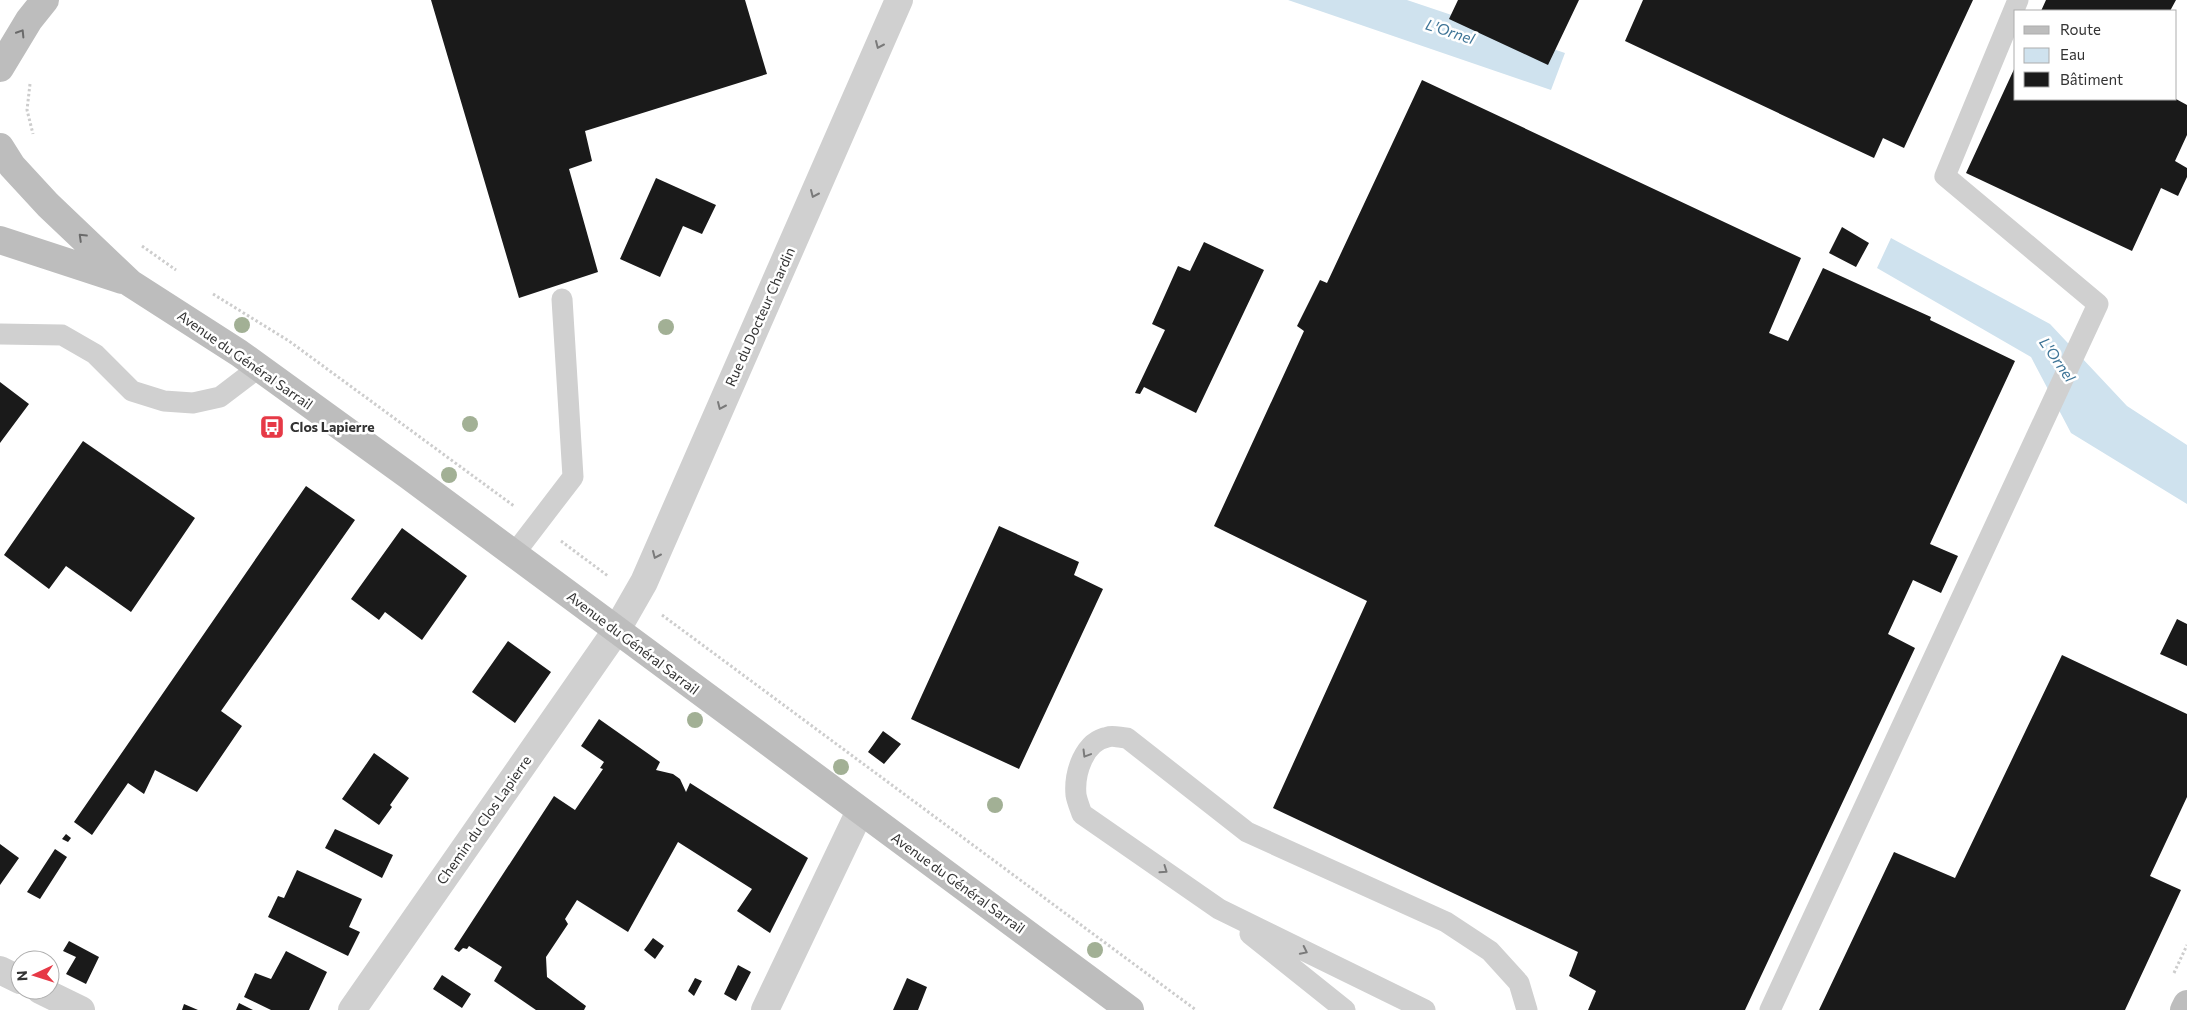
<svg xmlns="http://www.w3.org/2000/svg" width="2187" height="1010" font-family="Commissioner,sans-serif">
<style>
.water{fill:#cfe2ee}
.building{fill:#1a1a1a}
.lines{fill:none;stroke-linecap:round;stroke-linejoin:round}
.path{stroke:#cdcdcd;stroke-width:3;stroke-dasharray:2.5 2.5;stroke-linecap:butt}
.lane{stroke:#d0d0d0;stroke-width:21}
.street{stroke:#d0d0d0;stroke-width:28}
.secondary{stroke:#bdbdbd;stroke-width:28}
.tree{fill:#a2b095}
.oneway{stroke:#6a6a6a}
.oneway2{stroke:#7a7a7a}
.labels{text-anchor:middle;stroke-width:5;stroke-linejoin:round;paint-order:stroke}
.street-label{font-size:14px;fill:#333;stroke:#fff}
.poi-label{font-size:14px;font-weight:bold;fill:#333;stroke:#fff;text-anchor:start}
.water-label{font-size:15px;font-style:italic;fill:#3f7597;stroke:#fff}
</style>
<rect width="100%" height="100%" fill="#fff"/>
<path class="water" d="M1288 0H1407L1565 53 1551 90Z
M1891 238 2050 324 2127 406 2187 445V504L2071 433 2031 357 1877 268Z"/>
<path class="building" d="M431 0H745L767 74 585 131 592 161 569 169 598 272 519 298Z
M1458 0H1579L1548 65 1449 19Z
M1643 0H1973L1904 148 1883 138 1874 158 1625 41Z
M2046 0H2176L2170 11H2041Z
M2016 65V99H2176L2187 105V135L2175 161 2187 168V177L2178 196 2161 188 2132 251 1966 173Z
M1422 80 1801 258 1769 333 1788 341 1823 268 1931 317 1930 320 2015 361 1930 544 1958 556 1941 593 1913 580 1888 634 1915 648 1745 1010H1588L1596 991 1569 976 1578 952 1273 808 1367 601 1214 526 1304 331 1297 326 1320 280 1327 283Z
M656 178 716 205 702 234 683 226 660 277 620 259Z
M1842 227 1869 243 1856 267 1829 253Z
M1204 242 1264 270 1196 413 1144 387 1140 394 1135 393 1165 330 1152 324 1178 266 1190 271Z
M0 382 29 404 0 443Z
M83 441 195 518 131 612 66 566 49 589 4 555Z
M306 486 355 520 221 711 242 726 197 792 155 770 144 794 128 783 92 835 74 822Z
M999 526 1079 562 1074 575 1103 589 1019 769 911 719Z
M402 528 467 576 422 640 385 612 379 620 351 599Z
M2177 619 2187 624V666L2160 654Z
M508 641 551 672 515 723 472 692Z
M2062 655 2187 714V797L2150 876 2181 890 2125 1010H1819L1894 852 1955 878Z
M599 719 660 762 656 770 673 774 680 779 686 792 690 783 808 858 770 933 737 911 752 889 678 842 628 932 577 900 565 919 568 924 546 957 547 977 586 1006 584 1010H536L494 981 502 967 469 946 467 949 463 948 459 952 454 949 554 796 575 810 603 769 600 768 604 762 581 746Z
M883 731 901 744 884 764 868 752Z
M374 753 409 778 390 805 392 807 379 825 342 799Z
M335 829 393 855 382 878 325 848Z
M66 834 71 838 68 842 62 839Z
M0 844 19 858 0 885Z
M55 849 67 857 40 899 27 892Z
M297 870 362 899 349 927 360 932 348 956 268 917 278 896 284 898Z
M653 938 664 946 655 959 644 950Z
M69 941 99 957 86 984 66 974 76 957 63 951Z
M286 951 327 972 309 1010H271L244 997 255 973 271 979Z
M738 965 751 972 736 1001 724 994Z
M442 975 471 994 462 1008 433 989Z
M695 978 702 981 694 996 688 991Z
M907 978 927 987 918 1010H893Z
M239 1003 253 1010H236Z
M184 1004 198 1010H182Z"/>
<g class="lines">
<path class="path" d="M30 84 27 110 33 134
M142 246 176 270
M213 294 289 341 514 506
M561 541 608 576
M662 615 1196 1010
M2174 973 2187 945"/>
<path class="lane" d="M0 334 62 335 95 354 132 391 164 401 193 403 220 397 258 368
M514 554 573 477 562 299
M1250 934 1345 1010
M1425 1010 1219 909 1082 814C1080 808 1077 801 1076 795 1074 773 1084 741 1108 737 1113 735 1121 738 1127 738L1247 832 1446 922 1490 951 1519 983 1527 1010
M1770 1010 2098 304 1945 176 2018 0"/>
<path class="street" d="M0 970 20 980
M40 990 81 1010
M352 1010 616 631 644 582 899 0
M765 1010 860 811"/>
<path class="secondary" d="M0 68 29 20 45 0
M0 147 12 166 48 205 130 283 239 353 409 476 1130 1010
M0 240 122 280
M2184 1010 2187 1004"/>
</g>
<g class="tree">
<circle cx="242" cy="325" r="8"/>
<circle cx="666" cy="327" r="8"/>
<circle cx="470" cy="424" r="8"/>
<circle cx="449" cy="475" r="8"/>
<circle cx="695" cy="720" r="8"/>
<circle cx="841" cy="767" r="8"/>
<circle cx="995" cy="805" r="8"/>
<circle cx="1095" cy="950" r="8"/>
</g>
<defs><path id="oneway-chevron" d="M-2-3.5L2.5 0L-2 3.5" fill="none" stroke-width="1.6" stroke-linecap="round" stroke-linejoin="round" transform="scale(1.25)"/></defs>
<g class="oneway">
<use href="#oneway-chevron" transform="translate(21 33) rotate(-58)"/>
<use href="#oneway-chevron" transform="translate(82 237) rotate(-136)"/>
</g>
<g class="oneway2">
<use href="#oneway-chevron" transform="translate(879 45) rotate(114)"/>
<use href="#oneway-chevron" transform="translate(814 194) rotate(114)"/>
<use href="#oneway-chevron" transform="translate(721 406) rotate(114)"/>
<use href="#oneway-chevron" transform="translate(656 555) rotate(114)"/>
<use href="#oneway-chevron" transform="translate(1086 754) rotate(121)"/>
<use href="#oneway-chevron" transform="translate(1164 870) rotate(35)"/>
<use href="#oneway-chevron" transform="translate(1304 951) rotate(26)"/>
</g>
<defs>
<symbol id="bus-square" viewBox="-11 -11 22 22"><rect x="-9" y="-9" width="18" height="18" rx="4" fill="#e63946" stroke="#fff"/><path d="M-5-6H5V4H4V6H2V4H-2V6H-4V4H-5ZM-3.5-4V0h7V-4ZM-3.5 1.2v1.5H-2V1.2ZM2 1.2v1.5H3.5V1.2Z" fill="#fff"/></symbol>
</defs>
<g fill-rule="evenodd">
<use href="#bus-square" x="258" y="413" width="28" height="28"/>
</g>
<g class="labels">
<g class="street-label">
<text transform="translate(760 317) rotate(-66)" y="5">Rue du Docteur Chardin</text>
<text transform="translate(245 360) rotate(35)" y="5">Avenue du Général Sarrail</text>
<text transform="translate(633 643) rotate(37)" y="5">Avenue du Général Sarrail</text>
<text transform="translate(484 820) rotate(-55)" y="5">Chemin du Clos Lapierre</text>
<text transform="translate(958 883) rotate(36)" y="5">Avenue du Général Sarrail</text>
</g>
<g class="poi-label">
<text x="290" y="432">Clos Lapierre</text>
</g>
<g class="water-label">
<text transform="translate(1450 32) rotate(18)" y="5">L'Ornel</text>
<text transform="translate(2057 360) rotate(55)" y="5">L'Ornel</text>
</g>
</g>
<rect x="2014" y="10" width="162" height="90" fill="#ffffff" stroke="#adadad"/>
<rect x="2024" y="26" width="25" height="8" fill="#bdbdbd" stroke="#adadad"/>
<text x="2060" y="35" font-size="15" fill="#333333">Route</text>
<rect x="2024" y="48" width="25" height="15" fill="#cfe2ee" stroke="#adadad"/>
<text x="2060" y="60" font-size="15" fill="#333333">Eau</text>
<rect x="2024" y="72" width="25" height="15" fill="#1a1a1a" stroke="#adadad"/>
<text x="2060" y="85" font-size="15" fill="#333333">Bâtiment</text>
<g transform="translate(35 975) rotate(266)"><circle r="24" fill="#ffffff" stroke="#adadad"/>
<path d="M0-4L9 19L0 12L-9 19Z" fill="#e63946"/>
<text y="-8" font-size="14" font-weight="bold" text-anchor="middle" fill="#333333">N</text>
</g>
</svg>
